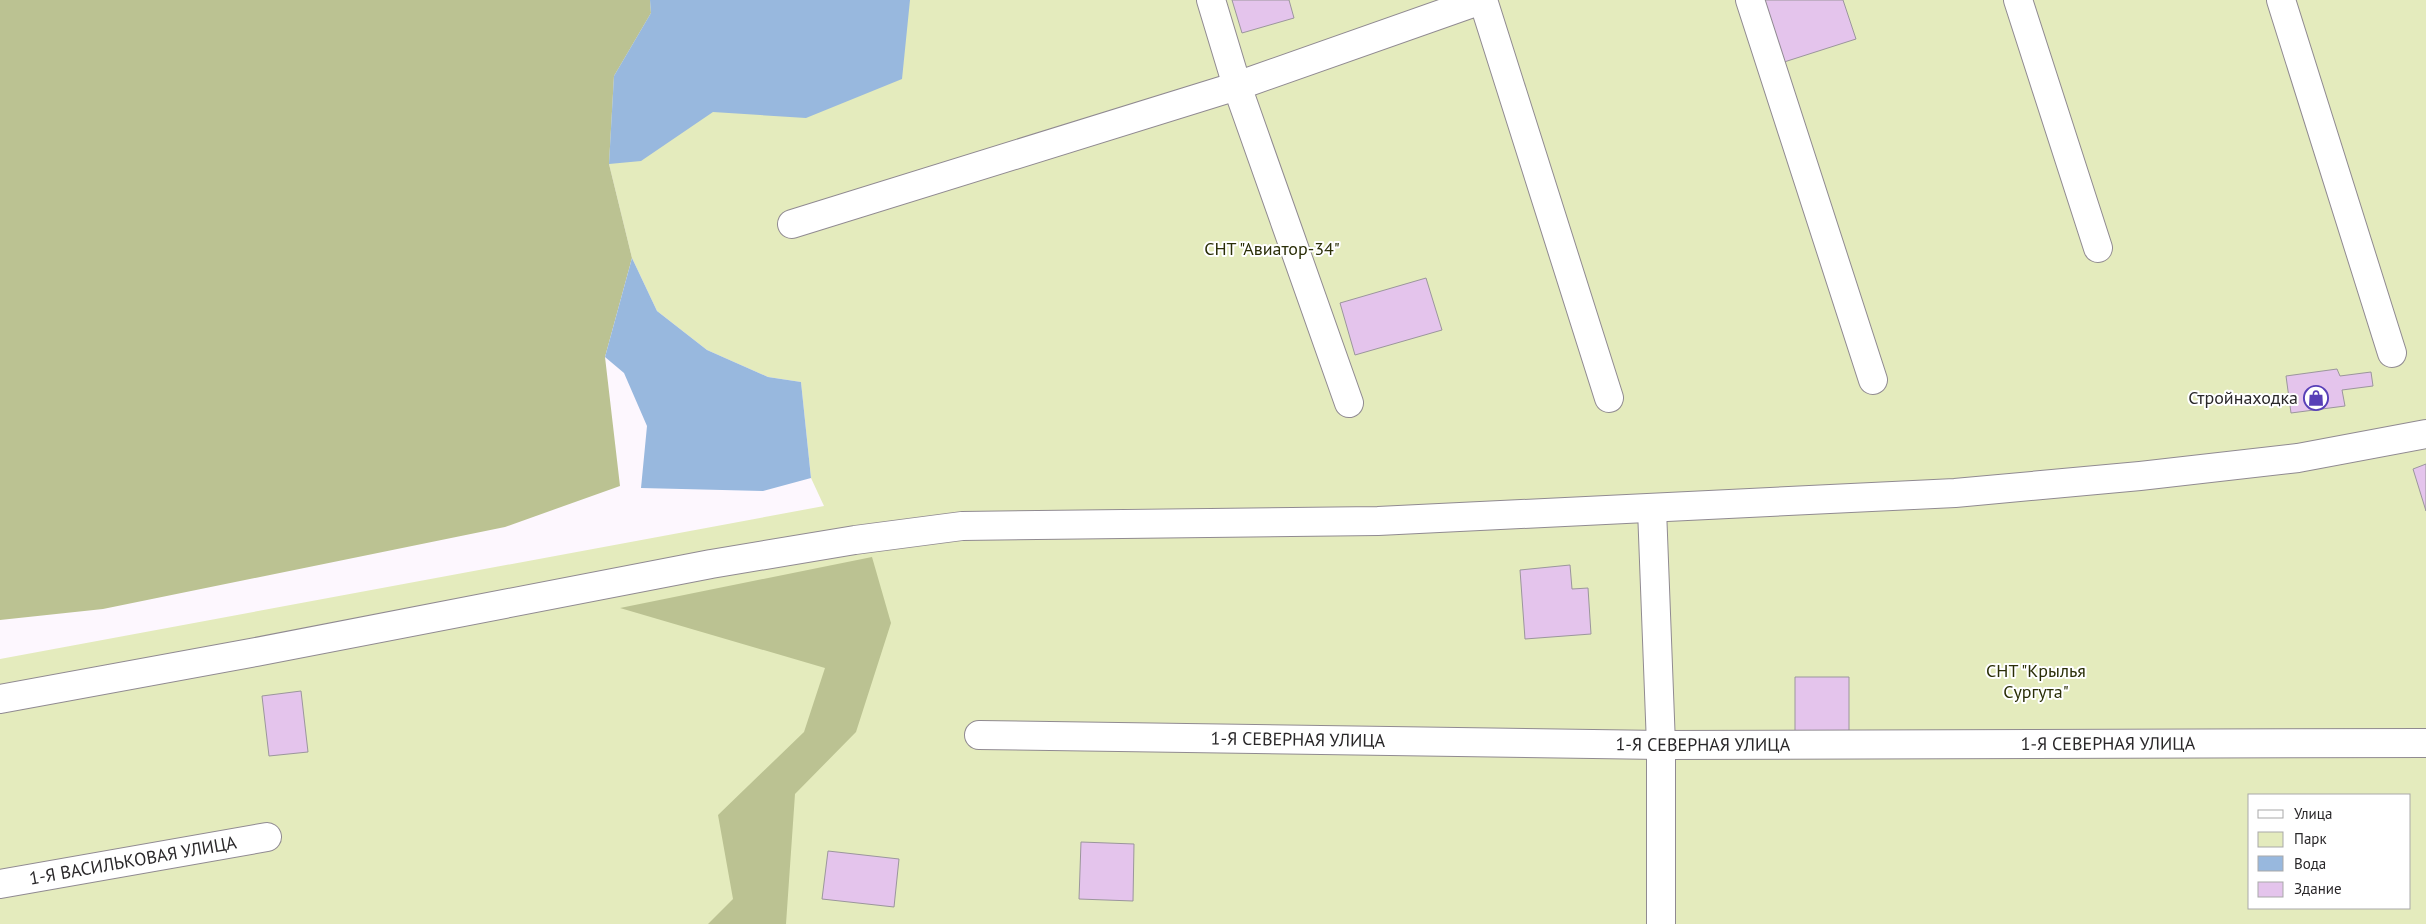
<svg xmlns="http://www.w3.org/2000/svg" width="2426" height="924" font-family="'PT Sans',sans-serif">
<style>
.green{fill:#e4ebbd;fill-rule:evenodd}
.forest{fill:#bbc292}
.water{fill:#98b8de}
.building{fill:#e4c4ec;stroke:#9b969c}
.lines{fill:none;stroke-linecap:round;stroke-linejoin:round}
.minor-casing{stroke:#908a91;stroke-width:30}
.minor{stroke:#fff;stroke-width:28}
.labels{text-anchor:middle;stroke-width:4;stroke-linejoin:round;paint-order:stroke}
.park-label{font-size:18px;fill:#2a2e07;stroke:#fff}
.poi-label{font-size:18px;fill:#292729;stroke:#fff;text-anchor:end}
.street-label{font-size:18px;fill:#292729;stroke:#fff}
</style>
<rect width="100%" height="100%" fill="#fdf7fe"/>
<path class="green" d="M650 0H2426V924H0V659L824 506 811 478 801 382 768 377 707 350 657 311 632 258 609 164 614 76 651 13ZM2250 795H2410V908H2250Z"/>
<path class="forest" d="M0 0H650L651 13 614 76 609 164 632 258 605 357 620 486 505 527 103 609 0 620Z
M872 557 891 623 856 732 795 794 786 924H708L733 899 718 815 804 732 825 668 620 608Z"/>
<path class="water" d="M650 0H910L902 79 806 118 713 112 641 161 609 164 614 76 651 13Z
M632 258 657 311 707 350 768 377 801 382 811 478 763 491 641 488 647 426 624 373 605 357Z"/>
<path class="building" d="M1232 0H1289L1294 18 1242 33Z
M1762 0H1843L1856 39 1781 63Z
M1426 278 1442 330 1355 355 1340 303Z
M2337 369 2340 376 2371 372 2373 386 2342 390 2345 406 2291 413 2286 376Z
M2426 464V511L2413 469Z
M1570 565 1572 589 1588 588 1591 634 1525 639 1520 570Z
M1795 677H1849V734L1795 733Z
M301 691 308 752 269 756 262 696Z
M1081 842 1134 844 1133 901 1079 899Z
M828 851 899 859 894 907 822 899Z"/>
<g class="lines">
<defs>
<g id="minor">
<path d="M1211 0 1237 86 1349 403"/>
<path d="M1483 0 1609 398"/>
<path d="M1750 0 1873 380"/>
<path d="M2018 0 2098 248"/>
<path d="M2281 0 2392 353"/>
<path d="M792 224 1237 86 1481 0"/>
<path d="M1652 509 1661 745V924"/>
<path d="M0 699 256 652 711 564 855 540 962 526 1378 521 1955 493 2140 476 2298 458 2426 434"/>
<path id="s1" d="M979 735 1661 745 2426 743"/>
<path id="s2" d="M0 884 267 837"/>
</g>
</defs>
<use href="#minor" class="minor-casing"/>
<use href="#minor" class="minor"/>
</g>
<defs>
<symbol id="shop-ring" viewBox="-11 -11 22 22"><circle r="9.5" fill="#fff" stroke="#573fb7" stroke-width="1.5"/><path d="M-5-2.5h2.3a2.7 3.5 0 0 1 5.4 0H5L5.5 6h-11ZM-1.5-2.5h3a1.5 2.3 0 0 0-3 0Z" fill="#573fb7"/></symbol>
</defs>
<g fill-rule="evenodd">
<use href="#shop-ring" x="2302" y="384" width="28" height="28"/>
</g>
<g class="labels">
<g class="park-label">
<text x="1272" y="255">СНТ "Авиатор-34"</text>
<text x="2036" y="677">CНТ "Крылья<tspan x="2036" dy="21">Сургута"</tspan></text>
</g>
<g class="poi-label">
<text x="2298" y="404">Стройнаходка</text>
</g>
<g class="street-label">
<text dy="6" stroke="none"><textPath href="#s1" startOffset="319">1-Я СЕВЕРНАЯ УЛИЦА</textPath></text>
<text dy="6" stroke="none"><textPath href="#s1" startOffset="1129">1-Я СЕВЕРНАЯ УЛИЦА</textPath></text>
<text dy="6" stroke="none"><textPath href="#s1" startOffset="724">1-Я СЕВЕРНАЯ УЛИЦА</textPath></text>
<text dy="6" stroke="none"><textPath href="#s2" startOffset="135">1-Я ВАСИЛЬКОВАЯ УЛИЦА</textPath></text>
</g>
</g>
<rect x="2248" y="794" width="162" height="115" fill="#ffffff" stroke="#a9a9a9"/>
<rect x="2258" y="810" width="25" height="8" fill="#ffffff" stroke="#a9a9a9"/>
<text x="2294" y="819" font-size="15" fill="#292729">Улица</text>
<rect x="2258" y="832" width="25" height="15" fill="#e4ebbd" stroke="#a9a9a9"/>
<text x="2294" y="844" font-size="15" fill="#292729">Парк</text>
<rect x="2258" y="856" width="25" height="15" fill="#98b8de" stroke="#a9a9a9"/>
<text x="2294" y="869" font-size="15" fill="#292729">Вода</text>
<rect x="2258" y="882" width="25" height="15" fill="#e4c4ec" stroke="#a9a9a9"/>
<text x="2294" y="894" font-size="15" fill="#292729">Здание</text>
</svg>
